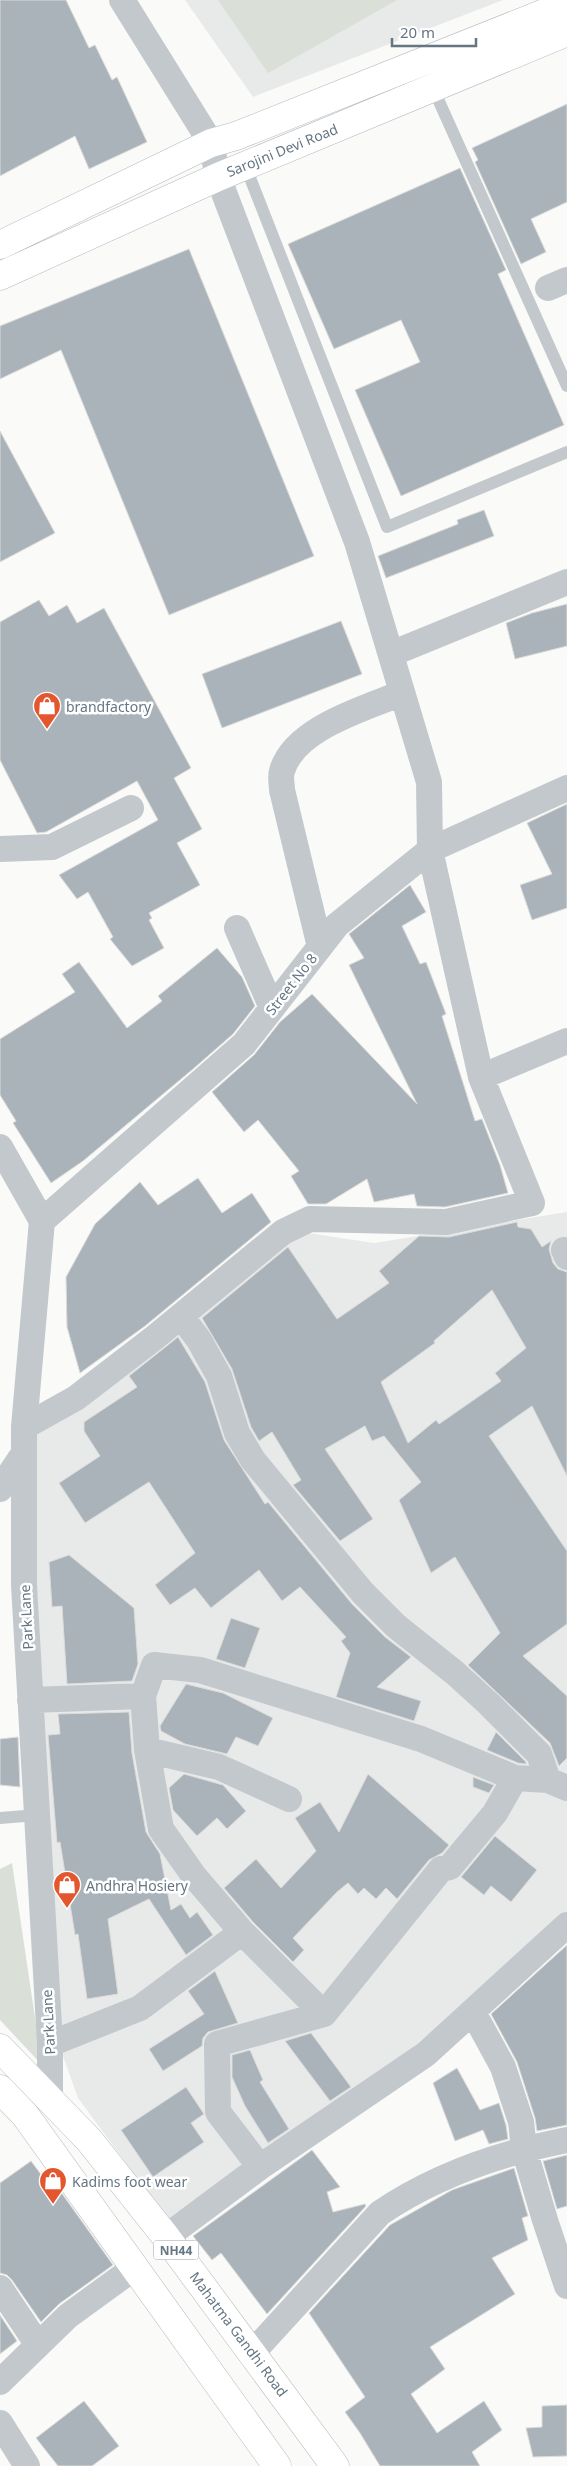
<svg xmlns="http://www.w3.org/2000/svg" width="567" height="2466" viewBox="0 0 567 2466" font-family="'Noto Sans',sans-serif">
  <rect width="100%" height="100%" fill="#fafaf8"/>
  <!-- built -->
  <path fill="#e8e9e9" d="M185 0H503L253 97Z
    M567 1212V1916L466 2010 173 2227 78 2098 59 2045 29 1425 295 1231 374 1243Z"/>
  <!-- green -->
  <path fill="#dadfd7" d="M218 0H397L268 73Z
    M12 1863 42 2065 0 2020V1869Z"/>
  <!-- building -->
  <path fill="#aab3b9" stroke="#dcdcda" fill-rule="evenodd" d="M0 0H66L89 48 95 45 112 80 117 77 147 142 89 169 75 136 0 176Z
    M567 104V202L531 219 546 252 521 264 475 162 478 160 472 148Z
    M460 168 506 270 498 274 564 425 401 496 355 390 420 362 401 320 334 349 288 244Z
    M189 249 314 556 169 615 61 350 0 379V326Z
    M0 431 55 533 0 562Z
    M484 510 494 536 386 578 378 556 458 524 457 520Z
    M39 600 49 616 67 605 77 623 104 608 191 768 174 778 202 829 177 843 200 885 149 913 152 918 149 920 164 948 132 966 110 939 113 937 88 892 77 899 59 875 158 820 137 781 46 832 37 833 0 760V622Z
    M567 604V646L515 659 506 623 532 613Z
    M341 621 362 674 222 728 202 674Z
    M567 804V908L532 920 520 885 552 874 527 823Z
    M410 885 426 912 402 926 420 964 426 962 446 1014 442 1016 475 1121 482 1119 500 1165 508 1193 445 1207 417 1206 414 1194 374 1202 367 1179 326 1204H308L291 1176 299 1171 258 1120 244 1132 212 1092 254 1055 280 1022 312 994 417 1104 349 965 364 958 349 934Z
    M217 948 242 977 255 1006 233 1034 193 1069 83 1161 51 1183 13 1123 16 1121 0 1095V1039L75 992 62 974 79 962 127 1028 162 1001 158 996Z
    M198 1178 222 1213 252 1193 271 1222 145 1326 80 1373 67 1327 66 1277 95 1224 140 1182 158 1205Z
    M517 1222 518 1227 531 1229 542 1247 551 1241 549 1249 553 1263 558 1269 567 1272V1476L532 1406 489 1436 567 1551V1624L523 1656 567 1696V1758L559 1766 550 1743 468 1665 500 1633 455 1557 431 1573 399 1500 421 1482 384 1436 372 1441 365 1426 325 1449 373 1519 340 1541 293 1485 301 1480 272 1432 259 1441 251 1427 232 1369 202 1318 288 1247 337 1319 389 1283 379 1271 419 1236 449 1237ZM492 1290 526 1348 495 1373 501 1381 439 1424 436 1420 408 1443 381 1382 435 1343 434 1341Z
    M178 1337 205 1382 224 1440 265 1504 268 1502 352 1604 385 1637 411 1657 377 1687 421 1701 414 1721 336 1697 350 1653 341 1641 346 1637 300 1587 282 1601 259 1570 211 1608 195 1588 170 1605 155 1585 195 1553 149 1482 85 1523 59 1483 100 1456 84 1431V1422L137 1387 129 1376Z
    M69 1555 134 1608 138 1664 132 1681 67 1684 62 1606 52 1607 49 1562Z
    M231 1618 260 1628 245 1668 216 1659Z
    M186 1684 223 1693 273 1718 258 1746 236 1737 227 1754 185 1744 161 1731 160 1726Z
    M129 1712 132 1753 146 1832 160 1854 171 1910 181 1904 190 1918 197 1912 213 1935 186 1955 149 1899 108 1919 118 1994 87 1999 78 1934 75 1935 60 1842 57 1843 48 1735 60 1734 58 1714Z
    M496 1732 526 1762V1764L518 1763 487 1750Z
    M18 1737 20 1787 0 1785V1739Z
    M184 1774 223 1785 246 1811 227 1829 217 1818 197 1836 173 1810 169 1788Z
    M368 1774 449 1845 442 1853 429 1860 397 1899 386 1888 376 1899 364 1888 358 1894 348 1883 337 1892 293 1938 304 1950 293 1962 253 1922 224 1888 256 1859 281 1888 316 1851 295 1818 320 1802 339 1832Z
    M473 1777 494 1785 489 1793 473 1787Z
    M495 1836 537 1870 511 1902 491 1886 484 1895 461 1877Z
    M567 1945V2125L537 2131 535 2118 517 2062 491 2014Z
    M215 1971 238 2023 208 2032 203 2038 202 2046 163 2071 149 2049 204 2014 188 1991Z
    M311 2033 351 2087 330 2101 285 2041Z
    M250 2050 263 2080 260 2082 289 2129 268 2143 245 2106 232 2077V2055Z
    M457 2068 480 2110 499 2103 506 2125 508 2139 489 2144 483 2130 455 2141 433 2083Z
    M186 2087 204 2114 191 2123 204 2142 153 2177 121 2130Z
    M312 2150 340 2187 327 2192 333 2212 365 2204 366 2206 267 2314 221 2253 212 2260 193 2236Z
    M567 2155V2206L557 2209 543 2161Z
    M31 2161 54 2192 58 2188 113 2265 59 2304 41 2322 12 2280 7 2275 0 2273V2183Z
    M514 2168 528 2216 522 2218 528 2240 492 2258 515 2294 430 2347 445 2369 411 2394 437 2433 484 2401 502 2430 472 2452 480 2466H380L360 2433 345 2412 365 2397 309 2313 390 2225 452 2190Z
    M0 2315 17 2341 0 2354Z
    M84 2401 119 2446 92 2466H58L36 2438Z
    M567 2405V2456L533 2457 526 2428 542 2427V2406Z"/>
  <g fill="none" stroke-linecap="round" stroke-linejoin="round">
    <defs>
      <path id="secondary" d="M0 245 211 143 236 136 567 4
        M0 276 218 177 567 32"/>
      <path id="highway" d="M0 2048 89 2140 166 2237 335 2466
        M0 2089 25 2115 277 2466"/>
    </defs>
    <!-- secondary casing -->
    <use href="#secondary" stroke="#b3babf" stroke-width="29"/>
    <!-- highway casing -->
    <use href="#highway" stroke="#b4b9bd" stroke-width="29"/>
    <!-- lane -->
    <path stroke="#c3c8cc" stroke-width="12" d="M433 88 567 386
      M245 165 387 527 567 452
      M0 1818 37 1815"/>
    <!-- street -->
    <path stroke="#c3c8cc" stroke-width="26" d="M548 288 567 280
      M391 654 567 582
      M0 849 52 847 131 808
      M237 928 272 1008
      M320 947 282 790C282 785 280 777 282 771 294 728 366 708 402 693
      M481 1077 567 1041
      M0 1147 42 1221 24 1427V1585L50 2044V2099
      M42 1221 244 1044 337 925 430 850 567 788
      M564 1250 567 1257
      M181 1316 199 1340 219 1376 237 1433 253 1460 363 1593 396 1626 455 1673 489 1704 539 1754 548 1780 567 1788
      M24 1427 76 1398 154 1338 283 1232 310 1219 446 1222 532 1203 481 1077 430 850 429 782 357 542 218 177 211 143 122 0
      M0 1489 24 1453
      M30 1700 143 1696
      M147 1750 219 1767 289 1799
      M473 2012 503 2067 521 2122 524 2149 545 2220 567 2286
      M324 2014 242 1932 194 1876 161 1829 147 1750 143 1696 154 1665 200 1670 421 1739 515 1778 548 1780
      M50 2044 140 2008 242 1932
      M260 2167 218 2112 217 2044 324 2014 441 1869 450 1867 495 1813 515 1778
      M166 2237 260 2167 426 2054 567 1925
      M0 2288 38 2345
      M253 2352 380 2213C436 2175 500 2153 567 2140
      M0 2382 68 2316 134 2268
      M0 2423 27 2466"/>
    <!-- secondary -->
    <use href="#secondary" stroke="#fff" stroke-width="28"/>
    <!-- highway -->
    <use href="#highway" stroke="#fff" stroke-width="28"/>
  </g>
  <!-- icons -->
  <defs>
    <symbol id="shop-pin" viewBox="-11 -11 22 30"><path d="M0 17L-7.5 6A9.5 9.5 0 1 1 7.5 6Z" fill="#e4572e" stroke="#fff"/><path d="M-5-2.5h2.3a2.7 3.5 0 0 1 5.4 0H5L5.5 6h-11ZM-1.5-2.5h3a1.5 2.3 0 0 0-3 0Z" fill="#fff"/></symbol>
  </defs>
  <g fill-rule="evenodd">
    <use href="#shop-pin" x="31" y="690" width="32" height="43"/>
    <use href="#shop-pin" x="51" y="1869" width="32" height="43"/>
    <use href="#shop-pin" x="37" y="2165" width="32" height="43"/>
  </g>
  <g text-anchor="middle" dominant-baseline="central" stroke-width="5" stroke-linejoin="round" paint-order="stroke">
    <!-- shield labels -->
    <rect fill="#fff" stroke="#939fa8" stroke-width="1" x="153.5" y="2240.5" width="45" height="19" rx="4"/>
    <g font-size="12" font-weight="bold" fill="#657683">
      <text x="176" y="2250">NH44</text>
    </g>
    <!-- street labels -->
    <g font-size="14" fill="#657683" stroke="#fff">
      <text transform="translate(282 150) rotate(-22)">Sarojini Devi Road</text>
      <text transform="translate(291 984) rotate(-52)">Street No 8</text>
      <text transform="translate(26 1617) rotate(-93)">Park Lane</text>
      <text transform="translate(48 2022) rotate(-93)">Park Lane</text>
      <text transform="translate(239 2334) rotate(53)">Mahatma Gandhi Road</text>
    </g>
    <!-- poi labels -->
    <g font-size="14" fill="#657683" stroke="#fff" text-anchor="start">
      <text x="66" y="706">brandfactory</text>
      <text x="86" y="1885">Andhra Hosiery</text>
      <text x="72" y="2181">Kadims foot wear</text>
    </g>
  </g>
  <!-- scale -->
  <path d="M392 38v8h84v-8" fill="none" stroke="#657683" stroke-width="2.5"/>
  <text x="400" y="38" font-size="15" fill="#657683" stroke="#ffffff" stroke-width="4" paint-order="stroke">20 m</text>
</svg>
